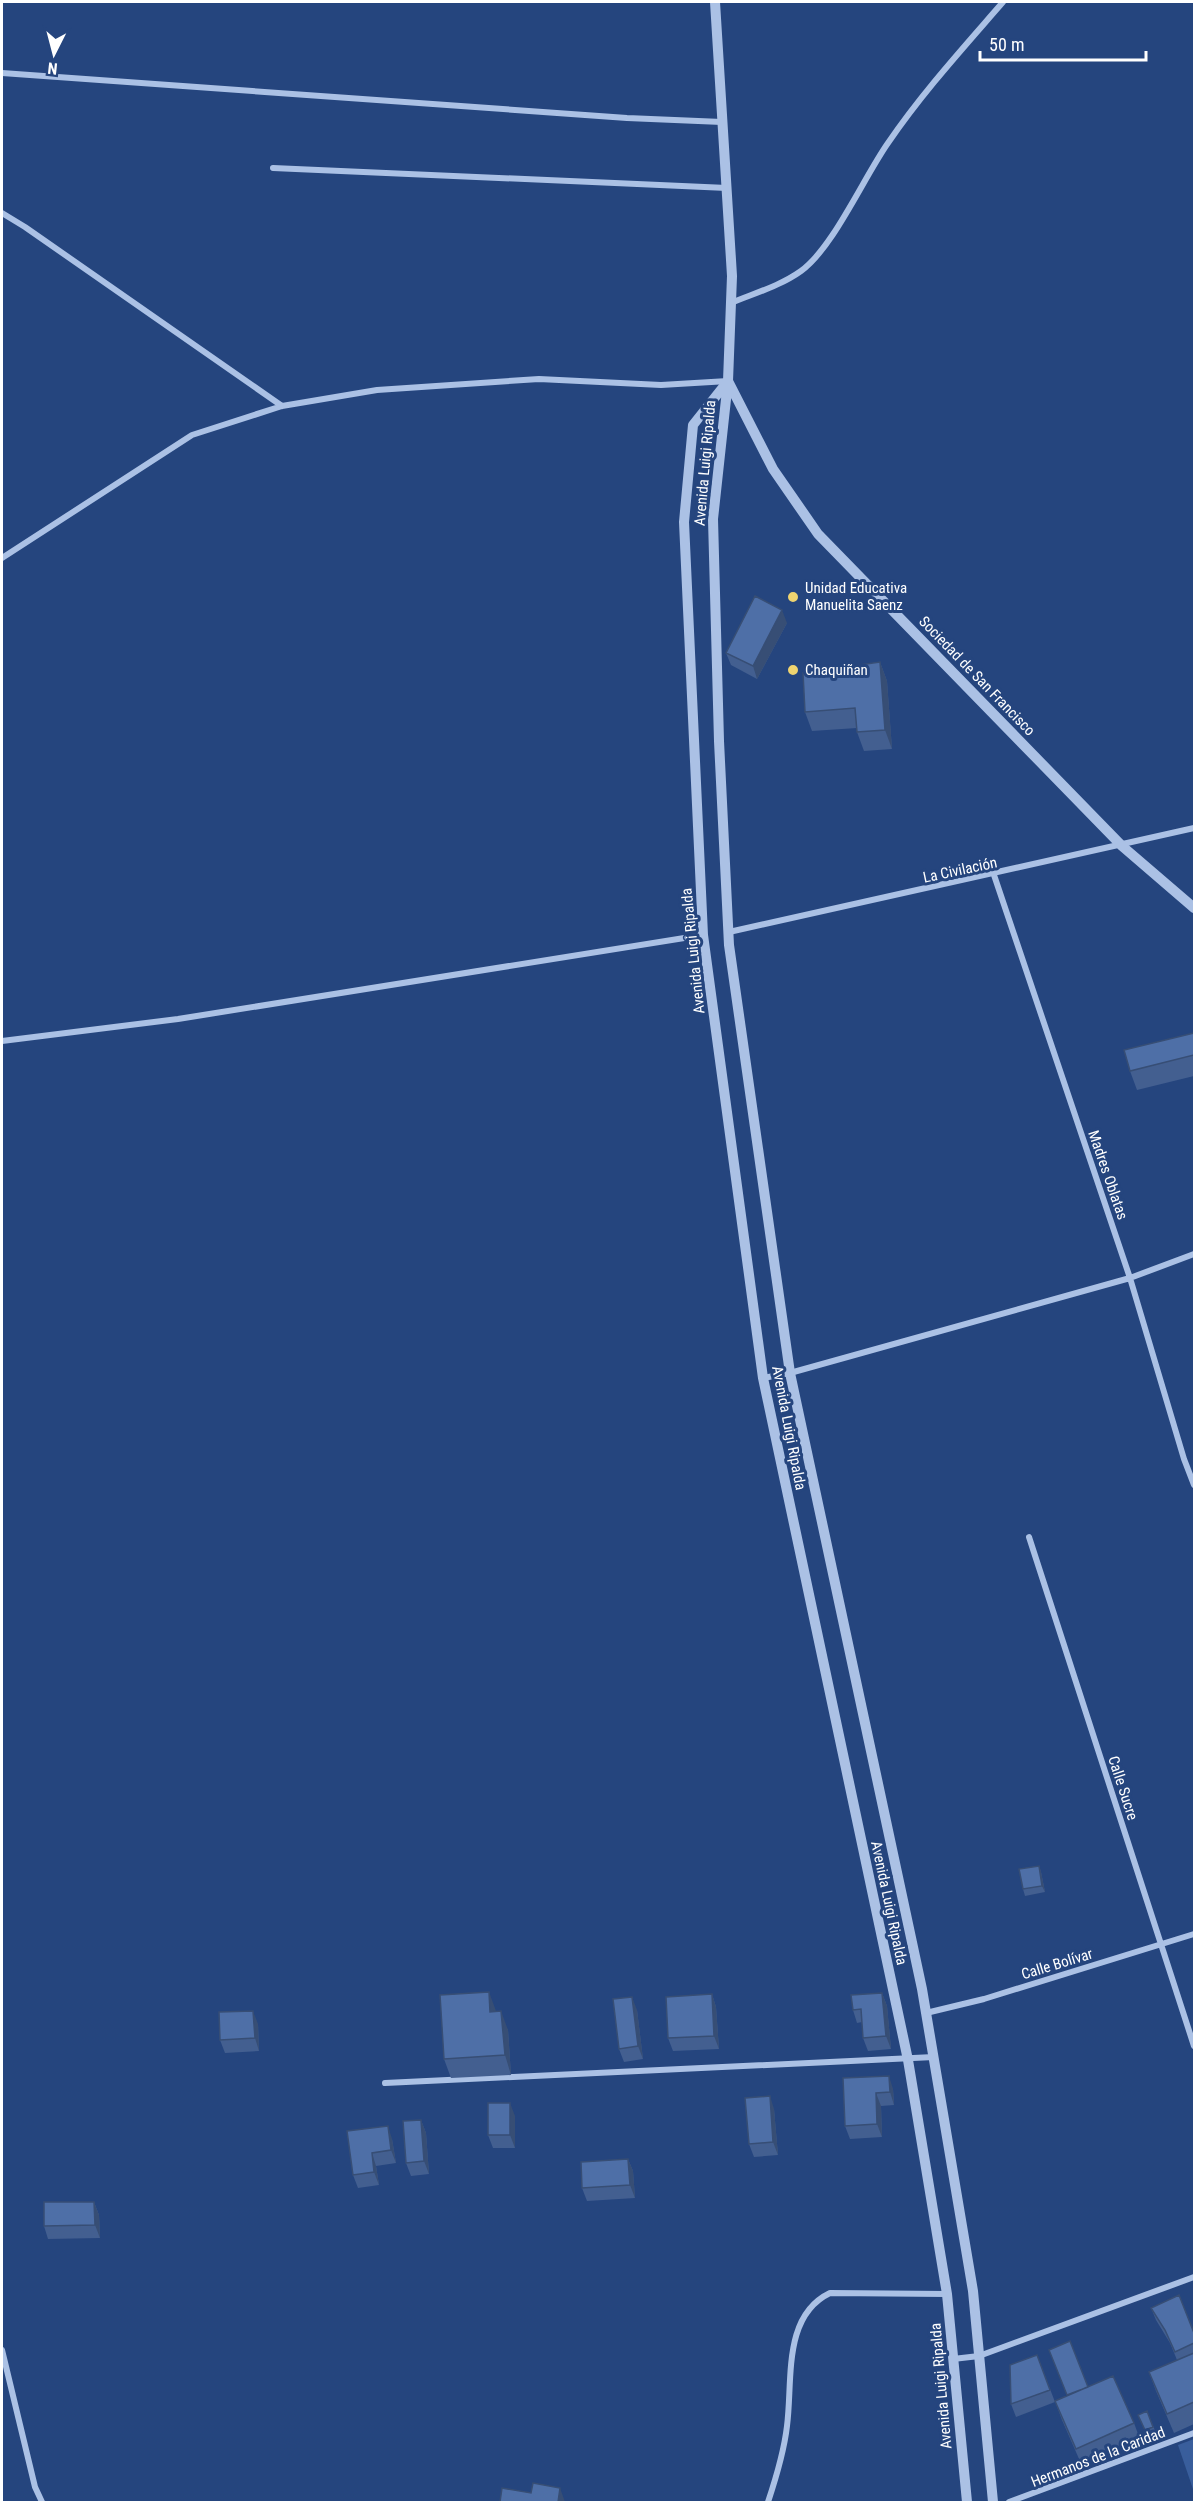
<svg xmlns="http://www.w3.org/2000/svg" width="1196" height="2504" viewBox="0 0 1196 2504" font-family="'Roboto Condensed',sans-serif">
  <rect width="100%" height="100%" fill="#25457e"/>
  <!-- green -->
  <path fill="#395e9c" d="M1194 2439V2492L1178 2445Z"/>
  <g fill="none" stroke-linecap="round" stroke-linejoin="round">
    <!-- minor -->
    <path stroke="#abc1e5" stroke-width="6" d="M2 73 627 118 722 122
      M273 168 727 188
      M2 213 25 227 282 406
      M731 303C755 293 780 286 801 271 833 248 864 177 888 143 922 93 964 47 1003 2
      M2 558 192 435 282 406 377 390 539 379 661 385 728 381
      M994 875 1130 1278 1184 1459 1194 1485
      M729 932 1194 828
      M2 1041 178 1019 703 935
      M763 1378 790 1373 1130 1278 1194 1254
      M1029 1537 1194 2046
      M926 2013 984 1999 1194 1934
      M385 2083 934 2057
      M2 2350 35 2487 42 2502
      M953 2359 979 2356 1194 2277
      M768 2502C776 2478 784 2452 787 2426 793 2381 782 2316 830 2293L947 2294
      M1009 2502 1194 2433"/>
    <!-- tertiary -->
    <path stroke="#abc1e5" stroke-width="10" d="M715 2 732 276 728 381 713 519 719 741 729 945 790 1373 922 1989 973 2291 993 2502
      M728 381 693 425 684 522 703 935 763 1378 908 2060 947 2294 967 2502
      M728 381 773 469 818 534 1122 846 1194 908"/>
  </g>
  <!-- wall -->
  <path fill="#435f90" d="M787 623 757 679 731 665 726 653Z
    M880 662 887 681 892 749 864 751 857 732V728L812 731 805 712Z
    M1194 1033V1076L1137 1090 1130 1071Z
    M1039 1866 1041 1872 1045 1892 1025 1896 1023 1889Z
    M882 1993 887 2006 891 2049 868 2051 863 2038 862 2022 857 2023 853 2010Z
    M712 1994 716 2007 719 2049 673 2051 668 2038Z
    M637 2010 643 2059 624 2062 619 2049Z
    M496 2011 508 2030 511 2075 451 2078 444 2059Z
    M258 2024 259 2051 225 2053 220 2040Z
    M843 2078 893 2089 894 2105 881 2106 882 2137 850 2139 845 2126Z
    M774 2109 778 2155 754 2157 749 2144Z
    M515 2116V2148H493L488 2135Z
    M421 2120 426 2133 429 2174 411 2176 406 2163Z
    M347 2131 392 2139 396 2163 376 2166 379 2185 358 2188 353 2175Z
    M628 2159 633 2171 635 2198 587 2201 582 2188Z
    M94 2202 99 2215 100 2238 48 2239 44 2226Z
    M1151 2308 1194 2333V2424L1174 2433 1156 2391 1149 2372 1177 2360 1170 2343 1156 2320Z
    M1037 2355 1055 2402 1016 2417 1011 2404Z
    M1088 2387 1134 2423 1141 2442 1083 2468 1062 2420 1055 2401Z
    M1147 2411 1156 2433 1147 2436 1138 2415Z"/>
  <!-- shaded-wall -->
  <path fill="#374e75" d="M782 610 787 623 757 679 753 666Z
    M880 662 887 681 892 749 885 730Z
    M1039 1866 1041 1872 1045 1892 1042 1886Z
    M489 1992 496 2011 490 2012Z
    M882 1993 887 2006 891 2049 886 2036Z
    M712 1994 716 2007 719 2049 714 2036Z
    M632 1997 637 2010 643 2059 638 2046Z
    M253 2011 258 2024 259 2051 255 2038Z
    M501 2011 508 2030 511 2075 505 2055Z
    M889 2076 893 2089 894 2105 890 2092Z
    M876 2093 881 2106 882 2137 877 2124Z
    M770 2096 774 2109 778 2155 773 2142Z
    M510 2103 515 2116V2148L510 2135Z
    M421 2120 426 2133 429 2174 424 2161Z
    M388 2126 392 2139 396 2163 391 2150Z
    M372 2153 376 2166 379 2185 374 2172Z
    M628 2159 633 2171 635 2198 630 2185Z
    M94 2202 99 2215 100 2238 95 2225Z
    M560 2488 565 2502H558Z"/>
  <!-- building -->
  <path fill="#4e6fa7" stroke="#374e75" stroke-width="1.5" d="M755 596 782 610 753 666 726 653Z
    M880 662 885 730 857 732 855 708 805 712 803 673Z
    M1194 1033V1055L1130 1071 1124 1050Z
    M1039 1866 1042 1886 1023 1889 1019 1869Z
    M489 1992 490 2012 501 2011 505 2055 444 2059 440 1995Z
    M882 1993 886 2036 863 2038 861 2009 853 2010 851 1995Z
    M712 1994 714 2036 668 2038 666 1997Z
    M632 1997 638 2046 619 2049 613 1999Z
    M253 2011 255 2038 220 2040 219 2012Z
    M889 2076 890 2092 876 2093 877 2124 845 2126 843 2078Z
    M770 2096 773 2142 749 2144 745 2098Z
    M488 2103H510V2135H488Z
    M421 2120 424 2161 406 2163 403 2121Z
    M388 2126 391 2150 372 2153 374 2172 353 2175 347 2131Z
    M628 2159 630 2185 582 2188 581 2162Z
    M44 2202H94L95 2225 44 2226Z
    M1179 2295 1194 2333V2343L1175 2352 1165 2330 1151 2308Z
    M1070 2341 1088 2387 1067 2395 1049 2350Z
    M1194 2353V2402L1167 2414 1149 2372Z
    M1037 2355 1050 2390 1011 2404 1010 2365Z
    M1113 2376 1134 2423 1076 2449 1055 2401Z
    M1147 2411 1153 2427 1145 2430 1138 2415Z
    M533 2483 560 2488 558 2502H500L502 2488 531 2493Z"/>
  <!-- markers -->
  <g fill="#efd470" stroke="#25457e" stroke-width="2">
    <circle cx="793" cy="597" r="6"/>
    <circle cx="793" cy="670" r="6"/>
  </g>
  <g text-anchor="middle" dominant-baseline="central" stroke-width="6" stroke-linejoin="round" paint-order="stroke">
    <!-- street labels -->
    <g font-size="15" fill="#fff" stroke="#25457e">
      <text transform="translate(705 463) rotate(-85)">Avenida Luigi Ripalda</text>
      <text transform="translate(977 676) rotate(46)">Sociedad de San Francisco</text>
      <text transform="translate(960 870) rotate(-12)">La Civilación</text>
      <text transform="translate(693 951) rotate(-96)">Avenida Luigi Ripalda</text>
      <text transform="translate(1108 1175) rotate(71)">Madres Oblatas</text>
      <text transform="translate(789 1428) rotate(79)">Avenida Luigi Ripalda</text>
      <text transform="translate(1123 1788) rotate(72)">Calle Sucre</text>
      <text transform="translate(889 1903) rotate(78)">Avenida Luigi Ripalda</text>
      <text transform="translate(1057 1964) rotate(-17)">Calle Bolívar</text>
      <text transform="translate(941 2386) rotate(-95)">Avenida Luigi Ripalda</text>
      <text transform="translate(1098 2457) rotate(-21)">Hermanos de la Caridad</text>
    </g>
    <!-- poi labels -->
    <g font-size="15" fill="#fff" stroke="#25457e" text-anchor="start">
      <text x="805" y="588">Unidad Educativa<tspan x="805" dy="17">Manuelita Saenz</tspan></text>
      <text x="805" y="670">Chaquiñan</text>
    </g>
  </g>
  <!-- border -->
  <rect width="1196" height="2504" fill="none" stroke="#ffffff" stroke-width="6"/>
  <!-- north arrow -->
  <g transform="translate(54 54) rotate(186)" stroke="#25457e" stroke-width="4.5" paint-order="stroke">
  <path d="M0-4.5L10 22L0 15L-10 22Z" fill="#ffffff"/>
  <text y="-9" font-size="16" font-weight="bold" text-anchor="middle" fill="#ffffff">N</text>
  </g>
  <!-- scale -->
  <path d="M980 51v9h166v-9" fill="none" stroke="#ffffff" stroke-width="3"/>
  <text x="989" y="51" font-size="18" fill="#ffffff" stroke="#25457e" stroke-width="4.5" paint-order="stroke">50 m</text>
</svg>
